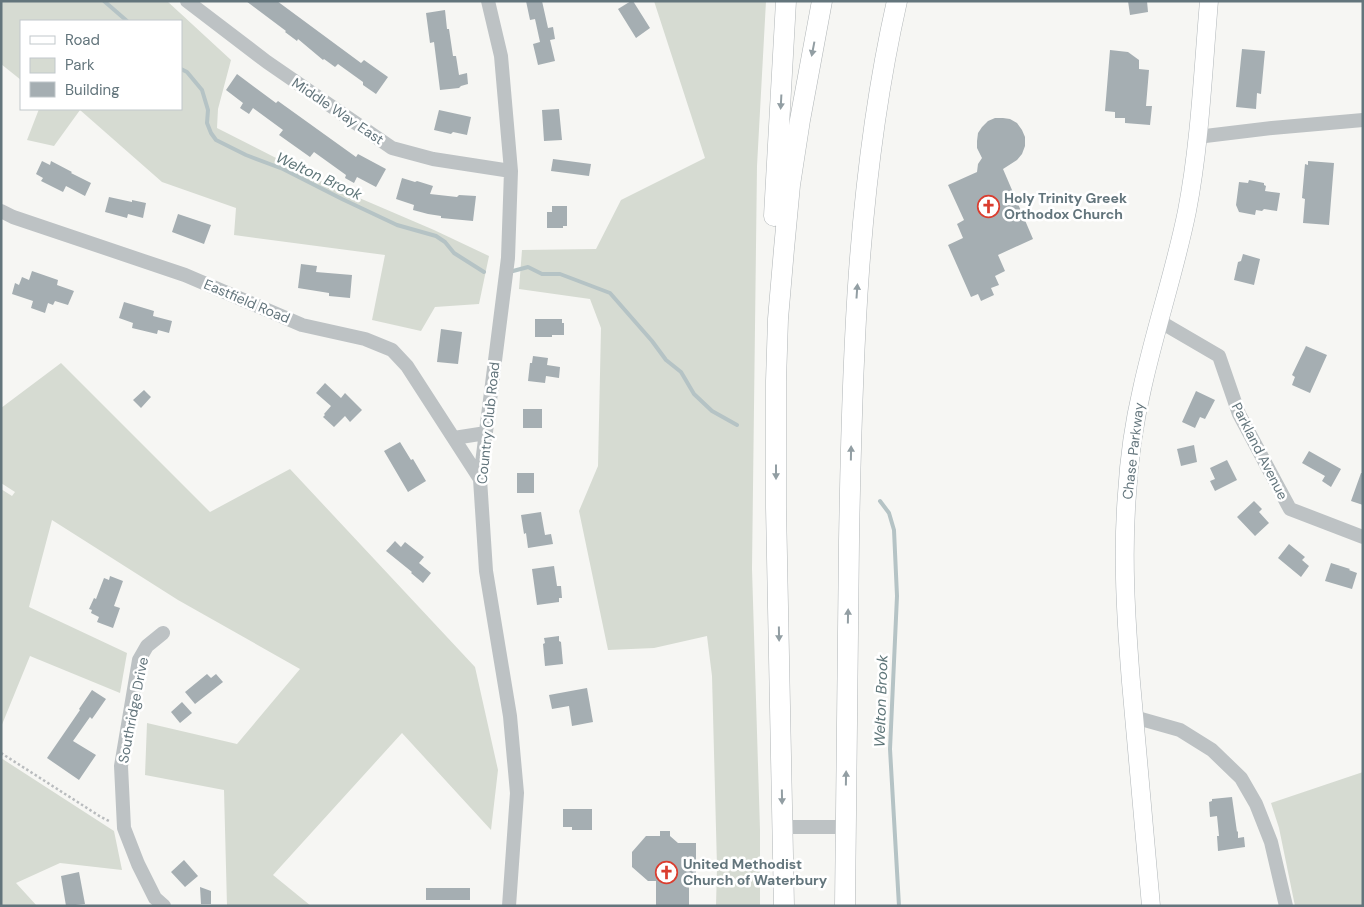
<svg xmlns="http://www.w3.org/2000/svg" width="1364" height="907" viewBox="0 0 1364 907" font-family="'DM Sans',sans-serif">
  <rect width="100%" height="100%" fill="#f6f6f3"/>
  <!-- green -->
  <path fill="#d6dbd2" d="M1 1H167L231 60 218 109 217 128 329 185 434 230 489 256 479 304 435 307 421 331 372 320 385 255 234 235 236 208 162 182 80 110 54 146 27 140 39 109H181V21H21V80L1 64Z
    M654 1H766L757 166 752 569 760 830V906H716L717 867 712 676 707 636 654 648 608 650 579 511 598 466 601 328 590 299 519 289 522 250 596 249 621 200 705 158Z
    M61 363 210 512 290 469 475 667 498 770 491 830 402 733 273 875 311 906H227L224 790 145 775 147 723 237 744 300 669 178 600 52 520 29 607 127 653 120 693 30 656 1 727V489L12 496 15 492 1 483V408Z
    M1 758 114 831 122 870 60 863 16 883 37 906H1Z
    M1363 772V906H1295L1279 828 1271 803Z"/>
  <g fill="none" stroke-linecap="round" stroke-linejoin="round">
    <!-- stream -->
    <path stroke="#b5c3c5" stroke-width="4" d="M104 1 127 21
      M181 69 187 72 202 90 208 110 207 123 211 133 216 140 246 155 283 169 342 199 397 225 436 236 445 242 454 253 484 272
      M513 271 528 267 542 274H560L610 293 652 341 666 360 681 372 694 394 712 411 737 425
      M880 501 889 513 894 530 897 596 890 749 899 906"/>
  </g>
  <!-- building -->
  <path fill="#a5aeb2" d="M246 1H277L361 63 364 60 388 77 376 94 363 85V82L338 64 335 67 324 59 323 60 298 39 297 41 285 32 286 31Z
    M526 1H542L548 28 553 27 555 39 550 40 555 61 538 65 533 44 540 42 535 19 530 20Z
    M631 1H633L650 28 636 38 618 9Z
    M1128 1H1147L1148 12 1130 15Z
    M445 10 447 29H449L453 56H456L459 75 467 73 468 84 461 86 459 88 440 90 434 42 430 43 426 13Z
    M1242 49 1265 51 1261 94 1257 93 1256 109 1236 107Z
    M1110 50 1128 52 1139 60V69L1149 70 1146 106H1152L1150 125 1125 123V118H1115V112L1105 111Z
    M237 74 276 103 278 101 356 157 358 154 386 169 376 187 357 177 354 183 345 178 346 175 314 152 310 157 279 135 283 130 253 108 249 114 240 108 243 103 226 90Z
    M559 109 562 140 544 141 542 110Z
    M439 110 471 117 467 135 453 132 451 134 434 130Z
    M995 118H1003L1010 119 1017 123 1022 130 1025 137V146L1022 154 1017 160 1003 169 1033 239 998 255 1005 271 995 276 999 285 991 288 994 295 981 301 978 294 971 297 948 245 963 238 957 224 964 220 948 185 977 172 978 164 982 158 977 148V141L978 133 982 127 988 121Z
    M553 159 591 164 589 176 551 171Z
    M42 161 50 165 51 161 72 172 71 173 91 183 85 196 66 186 63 192 41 181 43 178 36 174Z
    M1308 161 1334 163 1329 225 1303 223 1305 199 1302 198 1305 164 1308 165Z
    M402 178 415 182 417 181 433 186 430 194 457 197 459 195 476 196 473 221 441 218V216L428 214 413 210 414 205 396 199Z
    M1249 180 1264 183V185L1266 186 1265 191 1280 193 1277 211 1264 209 1262 211 1256 210 1255 215 1239 212 1236 205 1239 182 1248 183Z
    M109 197 132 202V200L146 203 143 218 128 214 127 218 105 212Z
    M552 206H567V226H563V228H547V212H552Z
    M178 214 211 225 204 244 172 232Z
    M1243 254 1260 259 1254 285 1234 280 1238 262 1241 261Z
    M301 264 317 266 316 272 352 275 350 298 329 296V293L298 288Z
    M32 271 58 280 57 285 74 291 68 305 55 301 53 305 48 303 45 313 31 308 33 301 12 294 15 283 19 285 22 277 29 280Z
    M124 302 154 311 153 316 172 321 169 333 158 330 157 334 132 328 133 323 119 318Z
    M535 319H562V323H564V335H552V337H535Z
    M441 329 462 332 458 364 437 362Z
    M1306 346 1327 355 1310 393 1292 385 1295 377 1292 375Z
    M533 356 548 358 547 365 560 367 559 378 546 376 545 383 528 381 530 363H532Z
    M325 383 341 398 345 393 362 410 350 422 345 416 334 427 323 417 325 415 324 414 331 406 316 393Z
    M144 390 151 397 141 408 133 400Z
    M1196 391 1215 400 1205 419 1200 417 1195 428 1182 422Z
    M523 409H542V428H523Z
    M400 442 411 460 413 459 426 481 408 492 384 451Z
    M1194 445 1197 462 1181 466 1177 449Z
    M1309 451 1341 469 1331 487 1322 481 1325 476 1302 463Z
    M1227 460 1237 480 1215 491 1210 481 1215 479 1210 468Z
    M517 473H534V493H517Z
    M1361 473H1363V505L1351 501Z
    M1254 501 1262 509 1259 512 1269 523 1255 536 1237 517Z
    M541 512 545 535 551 534 553 544 528 548 526 533 524 534 521 515Z
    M395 541 401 547 405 542 424 557 419 563 431 573 423 583 411 573 412 572 386 551Z
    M1289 544 1305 557 1302 560 1309 566 1301 577 1278 558Z
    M1331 563 1350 569 1349 570 1357 573 1352 589 1325 581Z
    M554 566 557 586H561L562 598H559V602L537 605 532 569Z
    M110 576 123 581 114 606 120 608 113 628 97 622 99 617 91 613 92 610 89 609 94 598 96 599 104 578 109 580Z
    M559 636V641L561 642 563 664 545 666 543 644 545 643 544 638Z
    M207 674 211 678 216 674 223 682 195 704 185 692Z
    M587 688 593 722 572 726 569 706 552 709 549 695Z
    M92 690 106 699 92 719 90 717 73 741 96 755 79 780 47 758 80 710 79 709Z
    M182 702 192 713 180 723 171 712Z
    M1232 797 1237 832 1238 831V838L1244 837 1245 847 1218 851 1217 836H1219L1217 816 1210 817 1209 802 1212 801V799Z
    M563 809H592V830H572V827H563Z
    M660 831H670V836L678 843H696V876H689V906H656V881H648L632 867V852L646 836H660Z
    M184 860 198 876 185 887 171 872Z
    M79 872 85 904 66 906 61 876Z
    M200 887 211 891V904H201Z
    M426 888H470V900H426Z"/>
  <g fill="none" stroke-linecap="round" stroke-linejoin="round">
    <defs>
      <path id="major" d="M1151 906C1144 831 1137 756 1131 682 1126 619 1122 556 1127 494 1129 459 1134 423 1142 389 1155 329 1175 271 1187 211 1200 144 1203 70 1209 1"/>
      <path id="highway" d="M774 216 786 1
        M784 906 776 507V381L778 319 784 249 790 185 800 120 822 1
        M845 906C846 784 848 662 849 541 852 360 857 178 897 1"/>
    </defs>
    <!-- major casing -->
    <use href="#major" stroke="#b0b6b9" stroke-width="19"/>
    <!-- highway casing -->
    <use href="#highway" stroke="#b0b5b7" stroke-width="21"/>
    <!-- path -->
    <path stroke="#b9bcbe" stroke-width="2.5" stroke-dasharray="2.5 2.5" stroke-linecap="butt" d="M1 753 101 817 111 822"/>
    <!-- minor -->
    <path stroke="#bdc2c4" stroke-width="14" d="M187 1 267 62 392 148 433 159 511 171
      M488 1 501 56 511 171 508 258 480 479 486 571 510 716 517 793 509 906
      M1197 137 1272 128 1363 120
      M1 211 13 217 185 275 302 325 365 339 392 350 407 366 480 479
      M1159 321 1219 356 1239 414 1290 509 1363 537
      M454 438 486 433
      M163 633 147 646 139 660 121 766 124 828 138 864 155 898 164 906
      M1134 717 1180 730 1212 750 1241 778 1256 804 1271 842 1286 906
      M783 827H846"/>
    <!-- major -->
    <use href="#major" stroke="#fff" stroke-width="18"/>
    <!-- highway -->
    <use href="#highway" stroke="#fff" stroke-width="20"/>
  </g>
  <!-- one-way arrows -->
  <defs><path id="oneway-solid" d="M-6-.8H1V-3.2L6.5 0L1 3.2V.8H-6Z" transform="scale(1.25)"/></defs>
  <g fill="#929ea3">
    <use href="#oneway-solid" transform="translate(813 49) rotate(101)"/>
    <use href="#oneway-solid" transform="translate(781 102) rotate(93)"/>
    <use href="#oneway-solid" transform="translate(857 291) rotate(-86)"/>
    <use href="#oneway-solid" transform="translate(851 453) rotate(-89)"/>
    <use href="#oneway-solid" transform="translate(776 472) rotate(90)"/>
    <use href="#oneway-solid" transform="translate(848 616) rotate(-89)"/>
    <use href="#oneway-solid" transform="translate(779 634) rotate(89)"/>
    <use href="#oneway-solid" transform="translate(846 778) rotate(-89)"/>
    <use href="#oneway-solid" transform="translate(782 797) rotate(89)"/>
  </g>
  <!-- icons -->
  <defs>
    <symbol id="church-ring" viewBox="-11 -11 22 22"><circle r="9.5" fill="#fff" stroke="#da3d2f" stroke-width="1.5"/><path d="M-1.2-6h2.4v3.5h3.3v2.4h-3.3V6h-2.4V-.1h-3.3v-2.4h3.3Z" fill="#da3d2f"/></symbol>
  </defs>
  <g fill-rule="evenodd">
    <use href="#church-ring" x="976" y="194" width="25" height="25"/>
    <use href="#church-ring" x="654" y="860" width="25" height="25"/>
  </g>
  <g text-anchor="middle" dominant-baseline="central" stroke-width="5" stroke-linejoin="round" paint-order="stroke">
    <!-- street labels -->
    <g font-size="14" fill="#63757c" stroke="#fff">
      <text transform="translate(338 111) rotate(34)">Middle Way East</text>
      <text transform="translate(247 301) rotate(23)">Eastfield Road</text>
      <text transform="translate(488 423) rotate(-84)">Country Club Road</text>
      <text transform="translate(1133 451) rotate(-83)">Chase Parkway</text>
      <text transform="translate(1260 451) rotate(63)">Parkland Avenue</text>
      <text transform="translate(133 710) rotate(-79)">Southridge Drive</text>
    </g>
    <!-- poi labels -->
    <g font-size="14" font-weight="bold" fill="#63757c" stroke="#fff" text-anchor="start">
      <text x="1004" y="198">Holy Trinity Greek<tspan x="1004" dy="16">Orthodox Church</tspan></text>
      <text x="683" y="864">United Methodist<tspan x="683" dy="16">Church of Waterbury</tspan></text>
    </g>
    <!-- water labels -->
    <g font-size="15" font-style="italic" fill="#5e7578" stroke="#fff">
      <text transform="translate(319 176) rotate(25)">Welton Brook</text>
      <text transform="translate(881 701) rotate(-88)">Welton Brook</text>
    </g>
  </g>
  <!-- border -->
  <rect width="1364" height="907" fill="none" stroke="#63757c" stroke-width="5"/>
  <!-- legend -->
  <rect x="20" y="20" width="162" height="90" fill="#ffffff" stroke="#c1c8cb"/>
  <rect x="30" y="36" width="25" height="8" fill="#ffffff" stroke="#c1c8cb"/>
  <text x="65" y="45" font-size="15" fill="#63757c">Road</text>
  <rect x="30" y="58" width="25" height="15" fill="#d6dbd2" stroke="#c1c8cb"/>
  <text x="65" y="70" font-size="15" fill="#63757c">Park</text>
  <rect x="30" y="82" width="25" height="15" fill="#a5aeb2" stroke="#c1c8cb"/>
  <text x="65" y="95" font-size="15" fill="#63757c">Building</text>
</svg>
